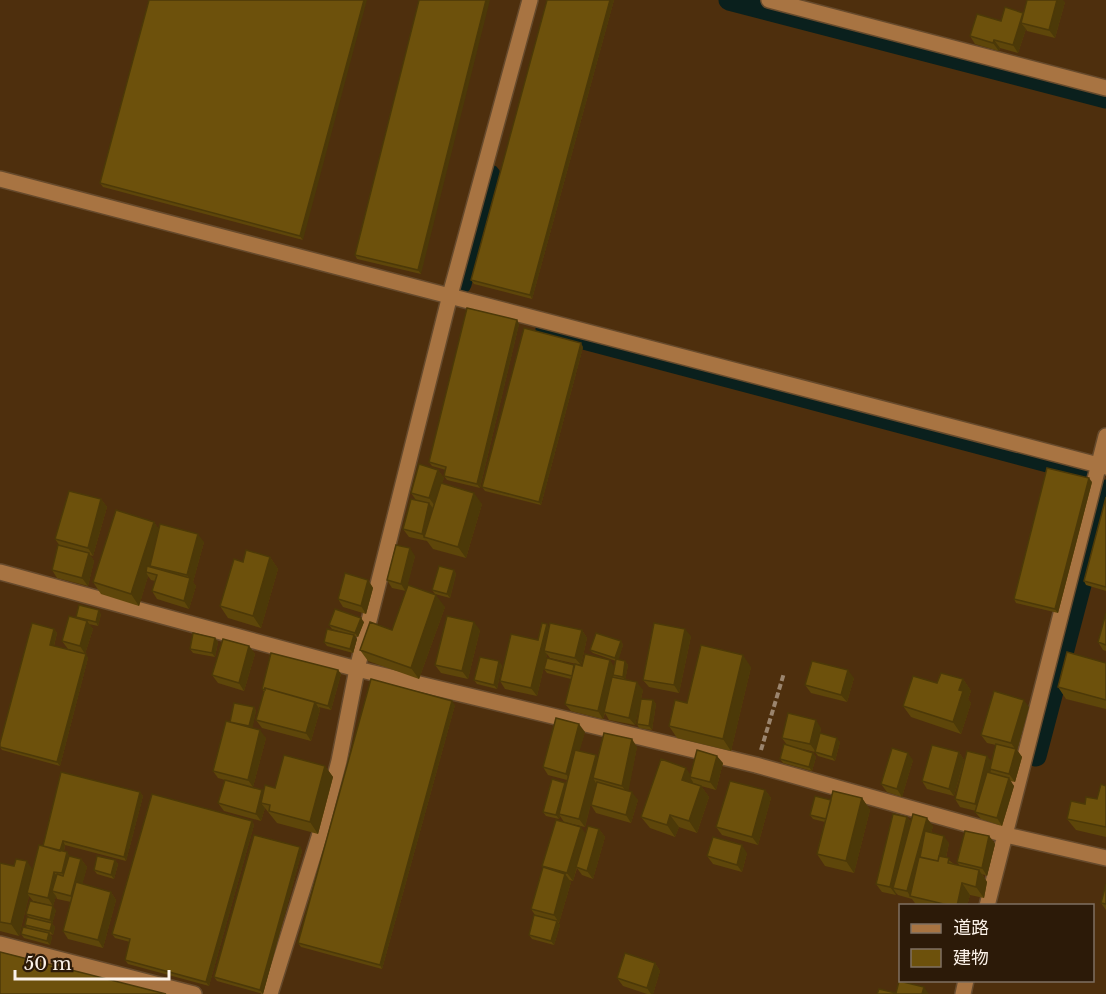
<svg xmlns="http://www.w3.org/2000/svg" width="1106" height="994" viewBox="0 0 1106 994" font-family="'Libre Baskerville','Noto Sans JP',serif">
  <rect width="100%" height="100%" fill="#4e2f0d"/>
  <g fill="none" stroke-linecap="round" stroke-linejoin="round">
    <!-- canal -->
    <path stroke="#0a201d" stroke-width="21" d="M729 0 1106 98
      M461 284 490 175
      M546 329 1082 471
      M1036 756 1106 490"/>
    <defs>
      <path id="minor" d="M769 0 1106 88
        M0 179 1106 467
        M0 572 357 669 756 765 1006 835 1106 858
        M987 906 1106 436
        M0 944 194 994
        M270 994 319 837 339 761 357 669 450 295 530 0
        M963 994 966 980"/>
    </defs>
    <!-- minor casing -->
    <use href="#minor" stroke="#664a2c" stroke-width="18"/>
    <!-- path -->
    <path stroke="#9b856e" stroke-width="4" stroke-dasharray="6 3" stroke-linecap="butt" d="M761 750 784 673"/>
    <!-- minor -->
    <use href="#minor" stroke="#a87442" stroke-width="15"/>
  </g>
  <!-- wall -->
  <path fill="#5e460a" d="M149 0 303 240 103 187 100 183Z
    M419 0 421 274 357 259 355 255Z
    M547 0H614L532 299 474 284 471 280Z
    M1065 2 1055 38 1027 31 1026 29 1018 53 1000 48 999 51 975 44 970 36 1001 21 1023 13 1024 14Z
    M517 320 519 324 480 488 447 480 444 476 446 470 432 466 429 462Z
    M583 347 541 505 485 491 482 487Z
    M438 470 444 478 442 483 482 504 466 558 433 549 427 541 409 537 403 529 416 500 411 493Z
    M1092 482 1058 613 1016 603 1014 599Z
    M1106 497V591L1086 585 1084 581Z
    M101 499 107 507 93 556 90 555 94 561 88 586 57 578 52 570 60 546 55 539Z
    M154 522 159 530 204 542 193 582 196 586 189 609 157 599 152 591 155 581 151 580 148 576 139 606 101 594 93 582Z
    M415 556 407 586 445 607 419 679 368 661 360 650 392 630 406 591 392 588 387 580Z
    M270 557 278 569 261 628 228 618 220 606 243 562Z
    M454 570 456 574 450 598 435 594 432 590Z
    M368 580 373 588 366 614 343 607 338 599Z
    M1106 613V651L1103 650 1098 642Z
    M101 614 98 626 89 624 93 629 85 654 88 658 60 766 2 750 0 747 54 629 57 633 54 646 85 654 68 649 62 641 76 617Z
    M364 622 358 637 354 636 357 639 353 653 327 646 324 642 348 634 332 629 329 625Z
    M547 624 549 628 582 630 587 638 581 665 550 658 547 654 537 696 505 689 500 681 538 640Z
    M480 630 468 679 441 673 435 665Z
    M691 636 679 693 649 687 643 680Z
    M215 638 218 642 215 657 193 653 190 649Z
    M621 641 623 645 618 660 625 661 628 665 625 680 643 690 641 699 653 700 656 704 652 730 639 728 637 724 640 703 635 725 609 720 605 713 603 719 571 711 565 704 571 679 547 673 544 669 574 665 615 667 616 661 593 653 590 650Z
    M249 646 255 654 244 691 218 683 212 675Z
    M1106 663V709L1066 699 1058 687Z
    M502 665 497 689 477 684 474 680Z
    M751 667 731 751 677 738 669 726 687 703Z
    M338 670 341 674 331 710 319 707 320 710 311 741 262 728 256 720 264 692 262 689Z
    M854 678 847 702 811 693 805 685Z
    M963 679 971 691 968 699 971 703 961 734 911 717 903 706 937 683Z
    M455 705 382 969 301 947 298 943Z
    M254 707 256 711 252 728 266 738 253 787 262 790 264 792 325 766 333 777 318 834 277 823 265 808 261 821 224 811 218 803 225 780 218 778 213 771 231 723Z
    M1029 707 1017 750 1022 757 1015 782 1010 781 1014 786 1002 826 981 819 975 812 976 811 960 807 955 799 964 762 954 796 927 789 922 781 959 752 964 760 987 756 991 762 996 745 987 743 981 735Z
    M821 728 820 733 840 742 835 761 818 756 815 752 794 747 813 753 816 757 812 771 783 763 780 759 787 745 782 738Z
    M585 732 579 751 596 755 598 758 637 747 628 791 638 800 631 823 596 813 591 805 597 784 596 783 585 827 564 822 560 816 559 819 546 816 543 812 565 783 566 785 567 780 548 775 543 767Z
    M913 760 902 797 887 792 881 784Z
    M723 763 716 790 701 786 709 797 697 833 679 827 675 837 650 828 641 817 690 774Z
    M1106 786V837L1076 830 1067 819 1085 804 1097 799Z
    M765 790 771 798 758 845 722 835 716 827Z
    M140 792 143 796 126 861 65 845 64 851 67 852 69 856 81 859 87 867 82 884 111 892 116 900 103 948 68 939 63 931 71 902 57 899 56 896 53 906 33 901 29 896 19 936 0 931V863L33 870 43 846Z
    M862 798 870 810 854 873 825 866 817 854 825 822 813 819 810 815 831 800Z
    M907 817 911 822 933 826 931 833 949 843 946 858 954 864 960 866 957 862 989 836 995 844 987 876 982 874 987 882 984 898 970 895 967 906H917L912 899 898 895 896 893V895L882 892 876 884Z
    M252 821 254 825 209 986 128 964 125 960 130 942 115 938 112 934Z
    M599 829 605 837 593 879 582 875 577 868 573 881 569 880 571 882 559 923H558L560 925 554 945 532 939 529 935 535 915 531 909 544 868 542 866 586 834Z
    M300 847 302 851 263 994 217 981 214 977Z
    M747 853 742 872 713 864 707 856Z
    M115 860 118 864 114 879 97 874 94 870Z
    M1106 884V910L1101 903Z
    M56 910 52 924 55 927 53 935 50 934 52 937 50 945 24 938 21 934 27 927 25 925 29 917 26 914Z
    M655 963 660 971 653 994H647L623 986 617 978Z"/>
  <!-- shaded-wall -->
  <path fill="#4c3908" d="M364 0H367L303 240 300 236Z
    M486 0H490L421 274 418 270Z
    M610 0H614L532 299 530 295Z
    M1057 0H1063L1065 2 1055 38 1049 30Z
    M1023 13 1029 21 1021 23 1026 29 1018 53 1013 45Z
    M994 40 1000 48 999 51 993 43Z
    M517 320 519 324 480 488 477 484Z
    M581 343 583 347 541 505 539 502Z
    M438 470 444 478 435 506 429 498Z
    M1089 478 1092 482 1058 613 1055 609Z
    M474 493 482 504 466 558 458 547Z
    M101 499 107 507 93 556 88 548Z
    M429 503 435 511 424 537 427 542 422 534Z
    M154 522 162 534 150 566 151 568 146 572 148 576 139 606 131 594Z
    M198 534 204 542 193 582 196 586 189 609 184 601 190 579 187 575Z
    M410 548 415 556 406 592 401 584Z
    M89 553 94 561 88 586 82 578Z
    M270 557 278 569 261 628 253 616Z
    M454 570 456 574 450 598 447 594Z
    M368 580 373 588 366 614 361 606Z
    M436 595 445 607 419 679 411 668Z
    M99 610 101 614 98 626 96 622Z
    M361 618 364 622 358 637 355 633Z
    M87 621 93 629 85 654 80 646Z
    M474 622 480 630 468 679 462 671Z
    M547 624 552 632 544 651 547 654 537 696 531 688Z
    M54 629 57 633 53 649 50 645Z
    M685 629 691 636 679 693 674 685Z
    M582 630 587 638 581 665 575 658Z
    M354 635 357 639 353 653 350 649Z
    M215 638 218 642 215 657 212 653Z
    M621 641 623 645 618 662 615 658Z
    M249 646 255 654 244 691 239 683Z
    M86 654 88 658 60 766 57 762Z
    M743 655 751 667 731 751 723 739Z
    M610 660 615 668 603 719 598 711Z
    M499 661 502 665 497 689 494 685Z
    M625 661 628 665 625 681 623 677Z
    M338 670 341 674 331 710 328 706Z
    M848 670 854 678 847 702 841 695Z
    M963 679 971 691 968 699 971 703 961 734 953 722 959 690Z
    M637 682 643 690 635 725 629 718Z
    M653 700 656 704 652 730 649 726Z
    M1024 700 1029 707 1017 750 1022 757 1015 782 1009 774 1016 750 1011 743Z
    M452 701 455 705 382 969 380 965Z
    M315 702 320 710 311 741 306 733Z
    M254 707 256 711 252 730 249 726Z
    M816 720 821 728 816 752 810 744Z
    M579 724 585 732 571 781 566 774Z
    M260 730 266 738 253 787 248 780Z
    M837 738 840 742 835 761 832 757Z
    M632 739 637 747 628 794 622 786Z
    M959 752 964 760 954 796 949 789Z
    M813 753 816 757 812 771 809 767Z
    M908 753 913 760 902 797 897 789Z
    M596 755 601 763 593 778 596 783 585 827 579 819Z
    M717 756 723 763 716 790 710 782Z
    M987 756 993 763 990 769 991 770 980 812 975 804Z
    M325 766 333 777 318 834 310 822Z
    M686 768 693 778 690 777 693 782 690 791 682 780Z
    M1009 778 1014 786 1002 826 997 818Z
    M565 783 567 787 559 814 560 816 559 819 556 815Z
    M701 786 709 797 697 833 689 821Z
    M262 790 268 798 261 803 265 808 261 821 256 814Z
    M765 790 771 798 758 845 752 837Z
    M140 792 143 796 126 861 124 857Z
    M632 792 638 800 631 823 626 815Z
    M862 798 870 810 854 873 846 861Z
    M670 815 679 827 675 837 667 825Z
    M907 817 913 825 893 888 896 893V895L890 887Z
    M927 818 933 826 923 860 910 896 907 891Z
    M252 821 254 825 209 986 206 982Z
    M581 827 586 834 573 881 567 873Z
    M599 829 605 837 593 879 587 871Z
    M944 836 949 843 943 871 938 863Z
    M989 836 995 844 987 876 982 868Z
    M63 841 65 845 62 857 60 853Z
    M742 845 747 853 742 872 737 865Z
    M300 847 302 851 263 994 260 990Z
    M67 852 72 860 67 881 62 873Z
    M81 859 87 867 77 904 71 896Z
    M115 860 118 864 114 879 111 875Z
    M27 861 35 873 27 893 29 896 19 936 11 924Z
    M979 870 987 882 984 898 976 887Z
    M54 872 60 880 52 891 56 896 53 906 48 898Z
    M565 874 571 882 559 923 554 915Z
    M962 883 970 895 967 906H957Z
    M111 892 116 900 103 948 98 940Z
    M53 906 56 910 52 924 55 927 53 935 50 931 52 924 50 920Z
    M557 921 560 925 554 945 551 941Z
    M49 933 52 937 50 945 47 941Z
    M655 963 660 971 653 994H651L647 988Z
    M924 987 929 994H922Z"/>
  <!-- building -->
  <path fill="#6d510c" stroke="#4c3908" stroke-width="1.5" d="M149 0H364L300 236 100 183Z
    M419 0H486L418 270 355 255Z
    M547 0H610L530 295 471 280Z
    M1027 0H1057L1049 30 1021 23Z
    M1005 7 1023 13 1013 45 994 40 993 43 970 36 977 14 1001 21Z
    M467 308 517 320 477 484 444 476 446 467 429 462Z
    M524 328 581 343 539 502 482 487Z
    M419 464 438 470 429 498 411 493Z
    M1047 468 1089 478 1055 609 1014 599Z
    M441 483 474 493 458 547 424 537Z
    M69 491 101 499 88 548 55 539Z
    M1106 497V587L1084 581Z
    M411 499 429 503 422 534 403 529Z
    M116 510 154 522 131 594 93 582Z
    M160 524 198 534 187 575 150 566Z
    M58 545 89 553 82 578 52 570Z
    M396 545 410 548 401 584 387 580Z
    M246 550 270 557 253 616 220 606 234 559 243 562Z
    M147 566 190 578 184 601 152 591 157 575 146 572Z
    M439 566 454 570 447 594 432 590Z
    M345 573 368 580 361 606 338 599Z
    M408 585 436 595 411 668 360 650 370 622 392 630Z
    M79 605 99 610 96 622 76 617Z
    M335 609 361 618 355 633 329 625Z
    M1106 613V645L1098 642Z
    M69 616 87 621 80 646 62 641Z
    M447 616 474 622 462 671 435 665Z
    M32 623 54 629 50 645 86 654 57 762 0 747V743Z
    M542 623 547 624 531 688 500 681 511 634 538 640Z
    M550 623 582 630 575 658 544 651Z
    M654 623 685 629 674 685 643 680Z
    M327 629 354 635 350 649 324 642Z
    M193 633 215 638 212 653 190 649Z
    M596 633 621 641 615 658 590 650Z
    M223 639 249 646 239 683 212 675Z
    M701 645 743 655 723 739 669 726 675 700 687 703Z
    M1067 652 1106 663V700L1058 687Z
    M271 653 338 670 328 706 265 688V690L262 689Z
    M585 654 610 660 598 711 565 704 575 664 582 666Z
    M480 657 499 661 494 685 474 680Z
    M547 658 574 665 572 676 544 669Z
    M616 659 625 661 623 677 613 675Z
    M812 661 848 670 841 695 805 685Z
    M941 673 963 679 959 690 963 691 953 722 903 706 913 676 937 683Z
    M612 677 637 682 629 718 604 712Z
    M371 679 452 701 380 965 298 943Z
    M265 688 315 702 306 733 256 720Z
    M994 691 1024 700 1011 743 981 735Z
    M641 699 653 700 649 726 637 724Z
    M234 703 254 707 249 726 230 722Z
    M788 713 816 720 810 744 782 738Z
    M556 718 579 724 566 774 543 767Z
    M226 721 260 730 248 780 213 771Z
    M604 733 632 739 622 786 593 778Z
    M820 733 837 738 832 757 815 752Z
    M784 744 813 753 809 767 780 759Z
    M996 744 1016 749 1009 774 990 769Z
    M932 745 959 752 949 789 922 781Z
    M892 748 908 753 897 789 881 784Z
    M575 750 596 755 579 819 559 814Z
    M697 750 717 756 710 782 690 777Z
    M967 751 987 756 975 804 955 799Z
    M284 755 325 766 310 822 269 811 270 805 261 803 265 785 275 788Z
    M661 759 686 768 682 780 701 786 689 821 670 815 667 825 641 817Z
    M61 772 140 792 124 857 63 841 60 851 43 846Z
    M987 772 1009 778 997 818 975 812Z
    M552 779 565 783 556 815 543 812Z
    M225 780 262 790 256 814 218 803Z
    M730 781 765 790 752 837 716 827Z
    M597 782 632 792 626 815 591 805Z
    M1101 784 1106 786V827L1067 819 1071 801 1085 804 1086 797 1097 799Z
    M833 791 862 798 846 861 817 854Z
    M152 794 252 821 206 982 125 960 130 939 112 934Z
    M815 796 831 800 826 819 810 815Z
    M893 814 907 817 890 887 876 884Z
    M913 814 927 818 907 891 893 888Z
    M556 820 581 827 567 873 542 866Z
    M588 826 599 829 587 871 576 867Z
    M925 831 944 836 938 861 920 857Z
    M965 831 989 836 982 868 957 862Z
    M254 835 300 847 260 990 214 977Z
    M713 837 742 845 737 865 707 856Z
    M39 845 67 852 62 873 54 872 48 898 27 893Z
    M69 856 81 859 71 896 52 891 57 874 63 876Z
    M97 856 115 860 111 875 94 870Z
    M939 856 949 858 948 863 979 870 976 887 962 883 957 906H952L910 896 919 857 938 861Z
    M16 859 27 861 11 924 0 922V863L14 866Z
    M543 867 565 874 554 915 531 909Z
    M76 882 111 892 98 940 63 931Z
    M1106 884V904L1101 903Z
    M30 901 53 906 50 920 26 914Z
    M534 915 557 921 551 941 529 935Z
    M27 917 52 923 50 931 25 925Z
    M23 927 49 933 47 941 21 934Z
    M0 952 166 994H0Z
    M625 953 655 963 647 988 617 978Z
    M899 981 924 987 922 994H877L879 989 896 993Z"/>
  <!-- legend -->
  <rect x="899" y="904" width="195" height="78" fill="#2c1a08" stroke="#7f7062" stroke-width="1.5"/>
  <rect x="911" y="924" width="30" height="9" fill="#a87442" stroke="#7f7062" stroke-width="1.5"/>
  <text x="953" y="934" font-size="18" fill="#fcf2e9">道路</text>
  <rect x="911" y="949" width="30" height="18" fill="#6d510c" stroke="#7f7062" stroke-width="1.5"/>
  <text x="953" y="964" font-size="18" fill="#fcf2e9">建物</text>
  <!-- scale -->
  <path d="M15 970v9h154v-9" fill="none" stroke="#fcf2e9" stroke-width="3"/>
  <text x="24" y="970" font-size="18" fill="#fcf2e9" stroke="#2c1a08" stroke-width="4.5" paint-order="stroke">50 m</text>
</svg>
